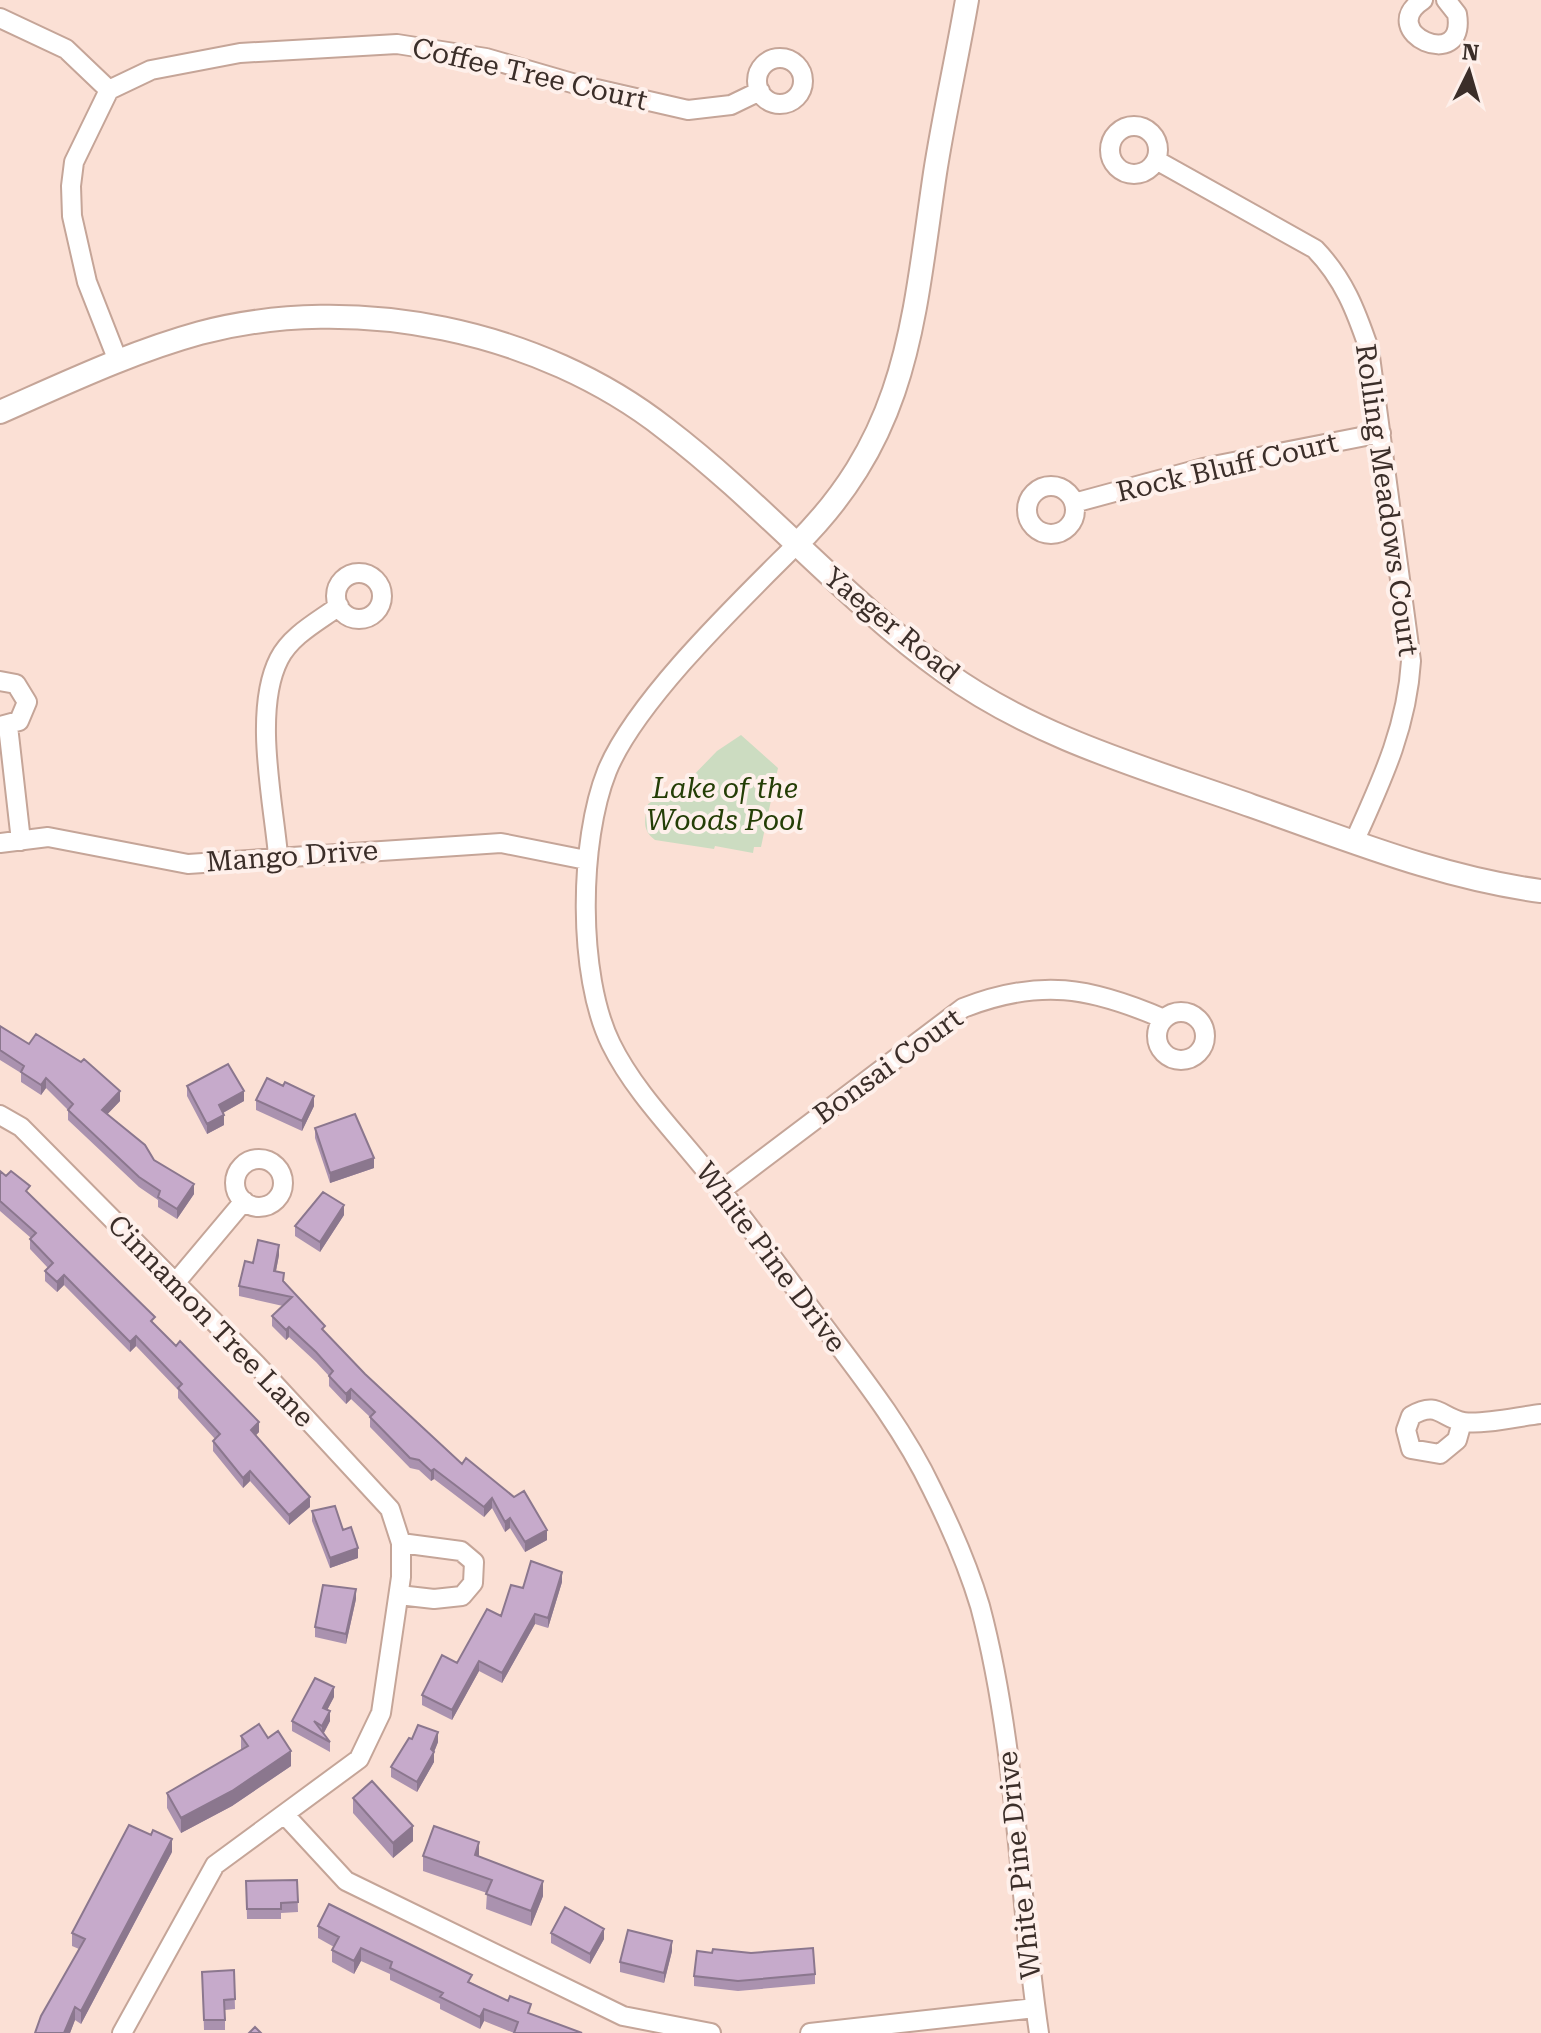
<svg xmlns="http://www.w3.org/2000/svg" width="1541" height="2033" viewBox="0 0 1541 2033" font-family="'Roboto Serif',serif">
  <rect width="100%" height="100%" fill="#fbe0d5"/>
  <!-- green -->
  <path fill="#ccdcc1" d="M741 735 778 768 761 847H754L753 853 715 846 714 849 655 840C641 830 645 818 648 804L679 783 685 784 717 751Z"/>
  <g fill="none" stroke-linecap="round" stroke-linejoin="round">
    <defs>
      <path id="minor" d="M1423 0C1374 32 1467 74 1457 14L1446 0
        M0 18 66 49 109 90
        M757 81a23 23 0 1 1 46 0a23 23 0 1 1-46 0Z
        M1110 150a24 24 0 1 1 48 0a24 24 0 1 1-48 0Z
        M1156 160 1315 249C1344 279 1356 311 1369 349L1411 661C1407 728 1381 782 1354 842
        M118 361 87 282 72 216 71 186 74 162 109 90 151 70 240 53 397 44 486 58 579 85 688 110 731 105 760 91
        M1027 510a24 24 0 1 1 48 0a24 24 0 1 1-48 0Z
        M1074 503 1203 468 1381 433
        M796 545C741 600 636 700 607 771 579 841 577 975 611 1044 634 1091 675 1132 707 1172 746 1221 782 1271 820 1321 860 1374 903 1428 932 1489 951 1527 968 1566 980 1606 1017 1745 1018 1891 1039 2033
        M336 596a23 23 0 1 1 46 0a23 23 0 1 1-46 0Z
        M0 681 16 684 27 702 19 721 0 726
        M8 726 21 841
        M0 843 48 837 188 864 501 843 586 860
        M278 855C273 800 253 710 279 659 291 635 319 621 339 606
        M1157 1036a24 24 0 1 1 48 0a24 24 0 1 1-48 0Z
        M0 1115 21 1127 256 1364 390 1509 401 1543V1577L381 1713 359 1759 215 1865 122 2033
        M235 1183a24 24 0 1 1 48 0a24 24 0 1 1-48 0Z
        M722 1190 963 1008C1040 978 1090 987 1164 1019
        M176 1282 244 1201
        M1462 1422 1457 1440 1440 1454 1411 1449 1406 1430 1411 1416C1438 1400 1441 1418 1464 1422 1483 1425 1521 1416 1541 1414
        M399 1595 434 1599 462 1596 473 1583 474 1562 461 1551 401 1543
        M285 1815 346 1881 623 2016 711 2033
        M810 2033 1035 2008"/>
      <path id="tertiary" d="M0 412C66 383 131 352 200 333 355 292 540 330 666 429 764 504 845 600 945 672 1036 738 1148 769 1252 806 1347 839 1441 878 1541 891
        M796 545C909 433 913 322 935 173 944 115 957 58 967 0"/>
    </defs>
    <!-- minor casing -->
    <use href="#minor" stroke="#c5a598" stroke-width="22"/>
    <!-- tertiary casing -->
    <use href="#tertiary" stroke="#c5a598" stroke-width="26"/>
    <!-- minor -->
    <use href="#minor" stroke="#fff" stroke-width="18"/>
    <!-- tertiary -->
    <use href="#tertiary" stroke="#fff" stroke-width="22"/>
  </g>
  <!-- wall -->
  <path fill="#aa92af" d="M0 1026 120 1101 107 1114 154 1160 194 1194 177 1219 158 1207V1200L139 1187 68 1120V1110L46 1088 41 1095 21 1082V1073L0 1060Z
    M187 1086 244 1101 223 1113 224 1125 207 1134 187 1096Z
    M256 1100 314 1106 302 1131 256 1110Z
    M315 1128 374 1168 330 1183 315 1138Z
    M0 1171 30 1195 259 1432 255 1436 310 1507 289 1525 250 1481 243 1488 213 1451V1441L215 1439 178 1398V1390L136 1346 130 1352 64 1285 57 1292 45 1281V1271L48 1268 30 1249V1239L31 1238 0 1211Z
    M344 1215 320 1252 295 1236V1226Z
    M279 1255 276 1271 325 1333 365 1374 462 1464 547 1540 525 1552 510 1528 505 1532 492 1508 484 1517 434 1479 431 1481 419 1470 410 1468 370 1427V1417L351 1399 346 1404 329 1386V1376L316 1362 289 1337 286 1340 272 1326V1316L283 1306 239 1296V1286L253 1263Z
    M312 1511 343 1530 358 1558 330 1568 312 1521Z
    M562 1582 548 1628 535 1624 502 1683 479 1671 452 1720 422 1705V1695L457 1663 501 1616 523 1588Z
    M356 1599 346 1644 315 1637V1627Z
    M334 1697 327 1710 330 1721 324 1733 330 1742V1752L292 1731V1721Z
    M241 1736 268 1738 291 1766 232 1806 181 1833 167 1808V1793L241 1750Z
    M412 1739 438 1742 434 1752V1762L417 1792 391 1777V1767Z
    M353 1798 413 1841 393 1858 353 1813Z
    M172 1852 81 2024 75 2020 70 2033H35L79 1949 72 1946V1933Z
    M423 1856 479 1857 543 1896 531 1926 486 1909 487 1893 423 1871Z
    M297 1880 298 1912 281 1913V1919H247L246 1881Z
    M318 1926 472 1983 508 2001 531 2004 514 2033 484 2021 480 2029 440 2009V2004L390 1980V1974L361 1961 354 1974 332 1962V1950L334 1947 318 1938Z
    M551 1933 604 1939 590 1964 551 1943Z
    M672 1951 664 1983 620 1972V1962Z
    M234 1970 235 2009 225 2010V2030H204L202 1972Z
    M815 1974V1984L738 1991 694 1986V1976Z"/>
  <!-- shaded-wall -->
  <path fill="#8b778e" d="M46 1078V1088L41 1095V1085Z
    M120 1091V1101L102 1120V1110Z
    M244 1091V1101L219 1115V1105Z
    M314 1096V1106L302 1131V1121Z
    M224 1115V1125L207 1134V1124Z
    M374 1158V1168L330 1183V1173Z
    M194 1184V1194L177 1219V1209Z
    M344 1205V1215L320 1252V1242Z
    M279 1245V1255L274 1281V1271Z
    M64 1275V1285L57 1292V1282Z
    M289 1327V1337L286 1340V1330Z
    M136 1336V1346L130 1352V1342Z
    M351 1389V1399L346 1404V1394Z
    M259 1422V1432L251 1440V1430Z
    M434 1469V1479L431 1481V1471Z
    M250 1471V1481L243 1488V1478Z
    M310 1497V1507L289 1525V1515Z
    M492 1498V1508L484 1517V1507Z
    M510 1518V1528L505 1532V1522Z
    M547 1530V1540L525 1552V1542Z
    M358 1548V1558L330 1568V1558Z
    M562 1572V1582L548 1628V1618Z
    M356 1589V1599L346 1644V1634Z
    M535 1614V1624L502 1683V1673Z
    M479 1661V1671L452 1720V1710Z
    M334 1687V1697L323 1718V1708Z
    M330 1711V1721L322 1736V1726Z
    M438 1732V1742L434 1752V1762L417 1792V1782Z
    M291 1751V1766L232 1806 181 1833V1818Z
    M413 1826V1841L393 1858V1843Z
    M172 1839V1852L81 2024V2011Z
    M479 1842V1857L475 1855Z
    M543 1881V1896L531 1926V1911Z
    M604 1929V1939L590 1964V1954Z
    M672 1941V1951L664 1983V1973Z
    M361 1948V1961L354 1974V1961Z
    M75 2007V2020L70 2033H64Z
    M484 2009V2021L480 2029V2017Z"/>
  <!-- building -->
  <path fill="#c6aacb" stroke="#8b778e" stroke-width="2" d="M0 1026 29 1044 36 1034 81 1062 84 1059 120 1091 102 1110 145 1145 154 1160 194 1184 177 1209 158 1197 160 1191 139 1177 68 1110 73 1104 46 1078 41 1085 21 1072 24 1066 0 1050Z
    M228 1064 244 1091 219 1105 224 1115 207 1124 187 1086Z
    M267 1078 283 1086 285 1082 314 1096 302 1121 256 1100Z
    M355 1114 374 1158 330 1173 315 1128Z
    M0 1171 6 1176 11 1171 30 1186 26 1191 155 1317 151 1321 176 1346 180 1341 259 1422 251 1430 310 1497 289 1515 250 1471 243 1478 213 1441 220 1434 178 1388 182 1384 136 1336 130 1342 64 1275 57 1282 45 1271 53 1263 30 1239 36 1233 0 1201Z
    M323 1192 344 1205 320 1242 295 1226Z
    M258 1240 279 1245 274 1271 284 1273 283 1281 325 1326 322 1329 365 1374 462 1464 466 1458 514 1497 524 1491 547 1530 525 1542 510 1518 505 1522 492 1498 484 1507 434 1469 431 1471 419 1460 410 1458 370 1417 375 1412 351 1389 346 1394 329 1376 333 1371 316 1352 289 1327 286 1330 272 1316 292 1297 239 1286 245 1261 253 1263Z
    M335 1506 343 1530 351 1527 358 1548 330 1558 312 1511Z
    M531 1561 562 1572 548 1618 535 1614 502 1673 479 1661 452 1710 422 1695 442 1655 457 1663 487 1609 501 1616 511 1585 523 1588Z
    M323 1585 356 1589 346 1634 315 1627Z
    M315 1678 334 1687 323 1708 330 1711 322 1726 314 1721 330 1742 292 1721Z
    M259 1724 268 1738 278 1731 291 1751 232 1791 181 1818 167 1793 248 1746 241 1736Z
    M418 1725 438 1732 431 1749 434 1752 417 1782 391 1767 409 1738 412 1739Z
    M372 1781 413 1826 393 1843 353 1798Z
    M129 1825 151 1835 153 1830 172 1839 81 2011 75 2007 64 2033H35L41 2016 85 1939 72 1933Z
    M434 1826 479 1842 475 1855 543 1881 531 1911 486 1894 492 1880 423 1856Z
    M297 1880 298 1902 281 1903V1909H247L246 1881Z
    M329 1904 472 1975 468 1982 508 2001 510 1996 531 2004 528 2013 582 2033H514L518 2022 484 2009 480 2017 440 1997 443 1993 390 1968 392 1962 361 1948 354 1961 332 1950 339 1937 318 1926Z
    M565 1907 604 1929 590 1954 551 1933Z
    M628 1930 672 1941 664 1973 620 1962Z
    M813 1948 815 1974 738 1981 694 1976 697 1951 712 1953 713 1949 751 1953Z
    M234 1970 235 1999 224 2000 225 2020H204L202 1972Z
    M255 2027 261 2033H249Z"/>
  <g text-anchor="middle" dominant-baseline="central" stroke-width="8" stroke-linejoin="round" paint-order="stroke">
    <!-- street labels -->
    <g font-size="28" fill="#3b2e29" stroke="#fef0eb">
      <text transform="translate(530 74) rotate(13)">Coffee Tree Court</text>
      <text transform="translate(1227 467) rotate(-13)">Rock Bluff Court</text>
      <text transform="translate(1387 500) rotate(82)">Rolling Meadows Court</text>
      <text transform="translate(892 625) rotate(39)">Yaeger Road</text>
      <text transform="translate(292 856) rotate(-4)">Mango Drive</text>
      <text transform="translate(888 1066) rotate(-36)">Bonsai Court</text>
      <text transform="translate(771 1257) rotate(53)">White Pine Drive</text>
      <text transform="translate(211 1321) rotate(46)">Cinnamon Tree Lane</text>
      <text transform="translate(1019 1865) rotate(-96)">White Pine Drive</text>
    </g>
    <!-- park labels -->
    <g font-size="28" font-style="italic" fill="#243e06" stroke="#fef0eb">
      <text x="725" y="788">Lake of the<tspan x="725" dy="32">Woods Pool</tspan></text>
    </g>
  </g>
  <!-- north arrow -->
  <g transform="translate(1469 72) rotate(5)" stroke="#fef0eb" stroke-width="6" paint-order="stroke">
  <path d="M0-6L14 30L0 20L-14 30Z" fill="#3b2e29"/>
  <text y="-12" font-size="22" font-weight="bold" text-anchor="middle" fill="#3b2e29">N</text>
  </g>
</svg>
